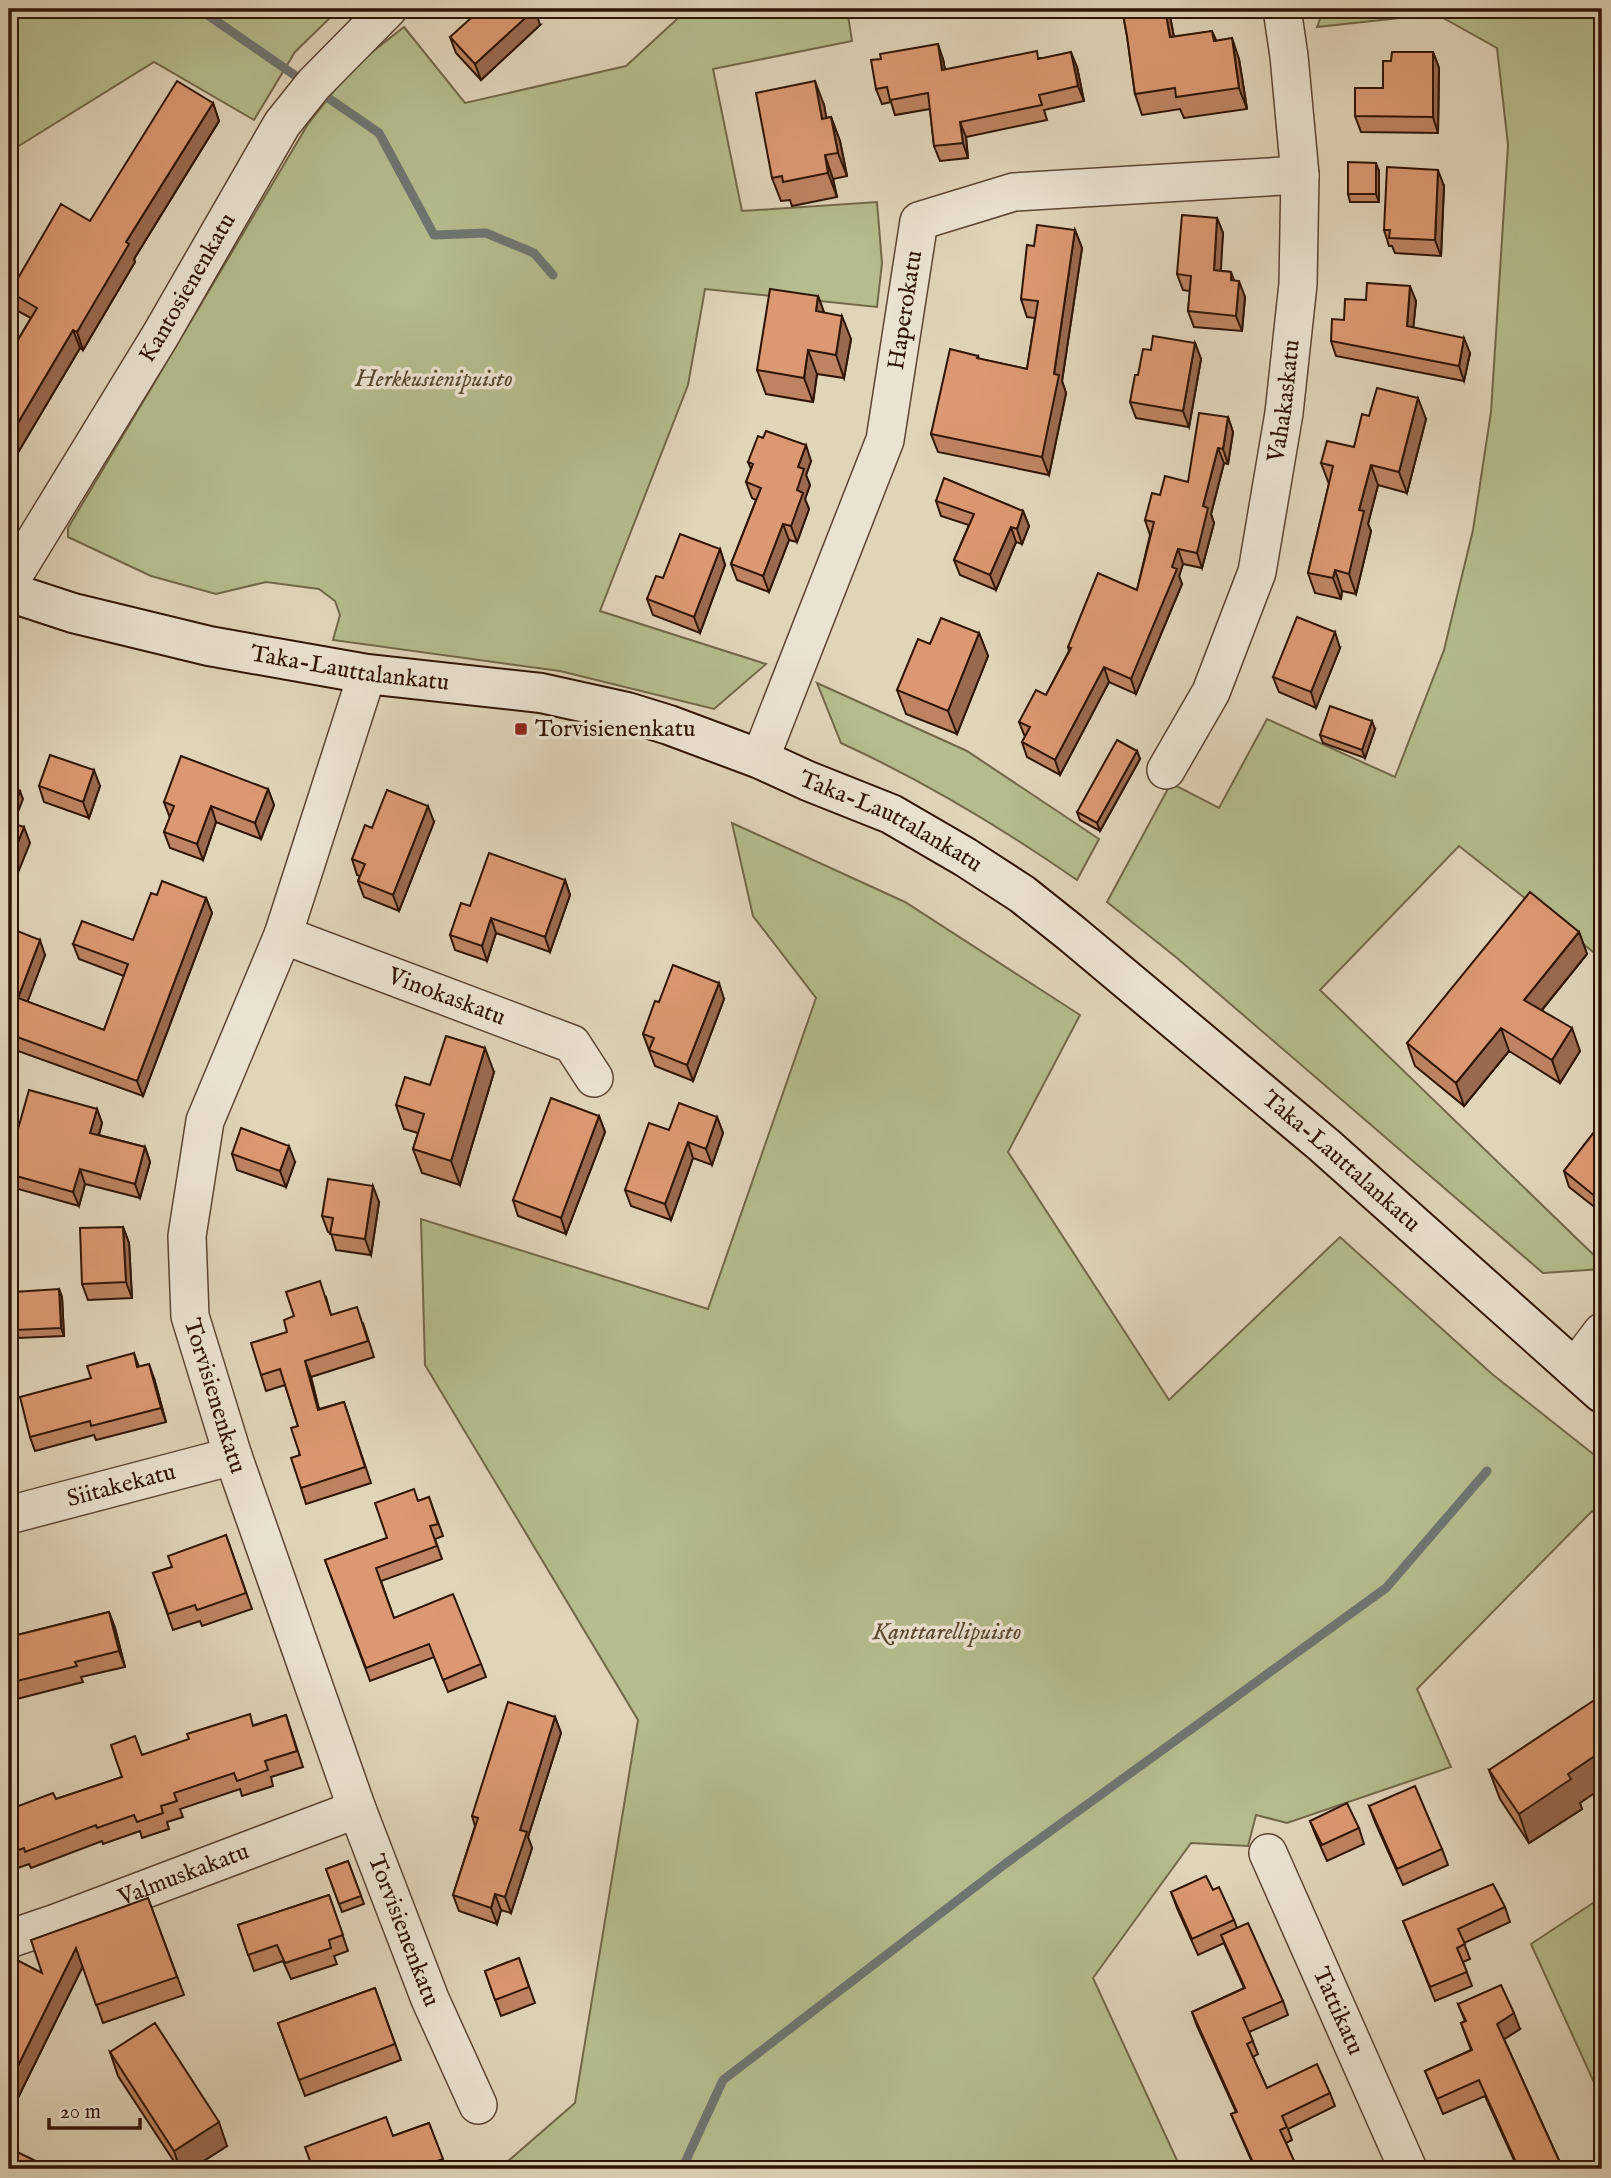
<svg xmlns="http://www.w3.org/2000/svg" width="1611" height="2178" viewBox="0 0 1611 2178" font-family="'IM FELL English',serif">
  <rect width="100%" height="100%" fill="#e0d4b9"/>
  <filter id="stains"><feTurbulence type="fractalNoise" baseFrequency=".00286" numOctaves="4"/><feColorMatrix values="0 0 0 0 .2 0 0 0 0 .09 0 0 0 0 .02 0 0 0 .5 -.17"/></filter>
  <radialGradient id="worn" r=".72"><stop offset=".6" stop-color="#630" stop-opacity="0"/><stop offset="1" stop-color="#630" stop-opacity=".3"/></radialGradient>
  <!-- green -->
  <path fill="#b5bc8d" stroke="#726849" stroke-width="2" d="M9 9H339L295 52 254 120 154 62 9 152Z
    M688 9H847L852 41 713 69 742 211 877 202 882 263 877 307 705 289 688 385 600 611 766 664 714 709 560 671 333 640 340 615 335 601 319 589 266 582 216 594 151 576 68 537V528L308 124 353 67 404 27 465 103 626 66Z
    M1324 9H1602V959L1459 846 1320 990 1602 1263V1269L1543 1273 1177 958 1107 902 1171 783 1219 808 1267 719 1395 777 1444 650 1473 530 1491 412 1508 145 1497 48 1436 14 1317 27Z
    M817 683 967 751 1099 839 1077 880C1002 828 924 781 841 743Z
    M732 823 905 902 1080 1015 1008 1152 1169 1400 1340 1237 1492 1374 1602 1461V1518L1592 1511 1417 1689 1451 1767 1287 1823 1256 1815 1248 1846 1191 1843 1093 1978 1181 2169H499L575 2103 638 1720 425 1365 421 1219 708 1309 816 998 753 916Z
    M1602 1897V2100L1531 1944Z"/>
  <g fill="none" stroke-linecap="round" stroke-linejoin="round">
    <!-- stream -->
    <path stroke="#6f7572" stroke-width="9" d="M199 9 306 83
      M318 91 379 133 434 235 486 233 534 253 553 275
      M682 2169 723 2080 1005 1864 1386 1588 1487 1471"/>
    <defs>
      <g id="street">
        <path id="s1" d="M9 583 160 336 282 124 314 84 388 9"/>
        <path id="s2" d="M367 674 283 935 205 1121 187 1236 190 1316 233 1456 357 1809 430 1999 478 2105"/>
        <path id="s3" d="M760 759 885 440 919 221 1014 192 1300 175"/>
        <path id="s4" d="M1166 770 1211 692 1257 572 1284 413 1298 284 1300 175 1289 56 1282 9"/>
        <path id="s5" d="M283 935 572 1044 594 1078"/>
        <path d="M1574 1369 1602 1332"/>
        <path id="s6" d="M9 1515 233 1456"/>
        <path id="s7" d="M1268 1853 1408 2169"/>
        <path id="s8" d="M9 1939 56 1923 357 1809"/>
      </g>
      <g id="secondary">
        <path id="s9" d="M9 592 73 613 209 646 367 674 541 693 627 712 669 725 760 759 808 781 891 814 965 857 1022 894 1071 933 1324 1145 1602 1393"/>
      </g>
    </defs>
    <!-- street casing -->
    <use href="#street" stroke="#5b4532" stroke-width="40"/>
    <!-- secondary casing -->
    <use href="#secondary" stroke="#2f1505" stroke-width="42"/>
    <!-- street -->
    <use href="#street" stroke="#ebe3d2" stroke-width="37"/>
    <!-- secondary -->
    <use href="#secondary" stroke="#ebe3d2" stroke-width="38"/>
  </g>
  <!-- wall -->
  <path fill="#bd8362" stroke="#2f1505" stroke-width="2" d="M1122 9H1182L1169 11 1174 37 1212 31 1216 40 1239 59 1247 109 1184 118 1180 109 1142 115 1135 94 1127 36Z
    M540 25 481 80 456 53 450 37Z
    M1433 52 1439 68 1438 133 1361 132 1355 116 1383 88 1391 61Z
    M1040 58 1077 67 1084 101 1044 110 1047 120 966 137 968 158 940 161 934 146 930 109 895 115 891 102 882 104 876 89 943 59 945 70Z
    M213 103 219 121 134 259 135 262 83 350 80 348 10 466 9 355 31 318 16 310 10 292 90 221Z
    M824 105 826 118 831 117 840 141 847 176 833 179 837 197 792 206 790 200 781 201 772 178Z
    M1379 171V202H1350L1348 194Z
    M1444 186 1441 256 1395 253 1392 246H1389L1384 230Z
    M1217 218 1223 233 1220 271 1231 272 1234 280 1245 297 1242 331 1194 327 1188 311 1190 291 1183 290 1177 274Z
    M1075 230 1082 248 1062 381 1066 393 1049 475 938 452 931 434 978 356 979 359 1027 369 1035 318 1027 317 1021 299 1034 246Z
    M818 296 824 313 851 339 844 378 817 374 813 402 766 394 757 370Z
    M1366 300 1416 301 1413 328 1470 353 1464 381 1336 356 1331 341 1344 320Z
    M1195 343 1201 359 1189 427 1136 418 1130 402 1151 350Z
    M1369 416 1426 419 1407 493 1378 485 1368 524 1371 531 1356 594 1342 591 1341 599 1315 593 1308 573 1329 484 1321 463 1354 447Z
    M1228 417 1233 432 1228 464 1224 463 1211 514 1214 523 1202 568 1183 564 1179 576 1182 584 1136 694 1109 682 1060 775 1027 757 1022 742 1025 737 1019 722 1046 695 1069 651 1068 647 1137 590 1150 535 1145 520 1160 495 1188 482Z
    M811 461 806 475 810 485 805 499 809 509 797 542 789 540 769 592 737 580 731 564 756 500 752 498 746 482 751 469 748 462Z
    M936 501 1023 511 1029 526 1022 544 1016 542 996 590 960 575 954 560 969 525 941 516Z
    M720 549 725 565 700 633 653 615 647 599 663 578Z
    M979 633 988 656 957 734 906 714 897 690 930 644Z
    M1340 648 1316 708 1279 692 1273 677Z
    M1375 729 1365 758 1323 743 1320 735Z
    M1137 751 1140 759 1100 831 1080 820 1077 812Z
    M39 786H100L89 818 44 802Z
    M268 789 274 805 261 839 216 822 203 860 170 848 164 832 170 818 164 802Z
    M434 822 399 911 364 897 358 881 360 876 357 875 352 859Z
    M565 880 570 895 550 952 496 933 487 961 455 950 450 935 470 906Z
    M157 895 206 898 212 913 143 1096 10 1048 9 1052V946L45 955 27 1002 104 1030 124 976 79 959 73 944 133 940Z
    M1579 932 1587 954 1542 1010 1580 1051 1560 1083 1509 1051 1464 1106 1415 1066 1407 1043Z
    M724 999 693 1081 655 1066 643 1034 659 1002Z
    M494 1072 460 1185 422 1173 413 1149 418 1133 404 1129 396 1105 430 1085Z
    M97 1109 102 1123 99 1135 145 1147 150 1162 140 1198 85 1184 79 1206 11 1187 9 1182V1174Z
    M599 1116 605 1132 566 1234 518 1216 513 1200Z
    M717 1117 723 1133 712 1165 693 1158 671 1220 631 1206 625 1190 669 1130Z
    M1602 1122V1213L1569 1187 1564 1171Z
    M232 1154 295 1162 286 1187 237 1170Z
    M379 1202 371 1255 336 1250 331 1233 328 1232 322 1216Z
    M123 1227 129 1243 132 1298 88 1300 82 1284Z
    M59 1289 62 1297 64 1336 18 1338 15 1330Z
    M326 1297 331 1315 363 1323 374 1357 311 1377 319 1409 344 1402 371 1483 306 1504 301 1488 298 1426 285 1385 266 1391 261 1375 287 1332 294 1316Z
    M134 1353 139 1367 154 1378 166 1422 96 1440 94 1435 35 1451 30 1437 91 1378Z
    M429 1497 443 1536 435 1539 442 1559 381 1581 394 1618 481 1664 486 1677 448 1692 434 1657 370 1681 325 1560 387 1538 418 1501Z
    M226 1535 252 1609 202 1626 200 1621 173 1630 153 1573 172 1567Z
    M109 1612 115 1628 125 1667 81 1677 83 1682 9 1701V1637Z
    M286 1715 303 1767 271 1777 273 1786 242 1796 240 1789 180 1809 183 1817 167 1822 169 1829 142 1838 140 1831 103 1844 102 1841 31 1868 29 1864 15 1869 9 1852 56 1799 122 1777 142 1755 254 1725Z
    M555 1717 561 1733 528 1837 532 1848 511 1913 501 1910 497 1924 459 1911 453 1895 475 1826 472 1816Z
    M1489 1770 1580 1803 1582 1809 1529 1843 1500 1799Z
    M1369 1806 1442 1849 1448 1865 1403 1885 1375 1822Z
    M1310 1821 1359 1828 1364 1844 1327 1861 1316 1836Z
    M348 1861 364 1904 342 1912 326 1869Z
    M1213 1890 1234 1920 1237 1928 1283 2001 1288 2015 1249 2032 1258 2054 1253 2057 1267 2088 1330 2093 1335 2106 1288 2129 1292 2140 1286 2143 1297 2169H1255L1231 2114 1236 2112 1197 2026 1192 2012 1244 1988 1224 1943 1198 1955 1177 1908 1171 1892Z
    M329 1895 348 1951 334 1956 337 1964 291 1979 283 1961 254 1971 238 1925Z
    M148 1898 184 1995 103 2023 83 1966 9 2116 42 1973Z
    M1505 1907 1510 1922 1464 1943 1470 1959 1463 1962 1472 1986 1435 2001 1403 1921Z
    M519 1958 535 2003 501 2016 485 1971Z
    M375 1988 401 2060 305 2096 278 2023Z
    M1458 2004 1520 2029 1504 2039 1563 2169H1518L1485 2096 1443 2114 1425 2071 1471 2050 1461 2023 1465 2021Z
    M110 2052 227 2146 191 2169H179L118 2076Z
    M429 2123 446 2169H313L393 2136Z"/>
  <!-- shaded-wall -->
  <path fill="#9a6a50" stroke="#2f1505" stroke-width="2" d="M535 9 540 25 481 80 475 64Z
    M1165 9H1168L1169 11 1178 58 1170 37Z
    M1232 38 1239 59 1247 109 1239 88Z
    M938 44 943 59 948 85 942 70Z
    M1071 52 1077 67 1084 101 1078 86Z
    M1433 52 1439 68 1438 133 1433 117Z
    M815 81 824 105 831 143 822 119Z
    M213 103 219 121 134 259 135 262 83 350 77 332 126 242Z
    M831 117 840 141 847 176 838 153Z
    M960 122 966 137 968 158 963 143Z
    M825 155 833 179 837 197 828 173Z
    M1376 163 1379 171V202L1376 194Z
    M1438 170 1444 186 1441 256 1435 240Z
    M1217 218 1223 233 1220 286 1214 270Z
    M1075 230 1082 248 1062 381 1066 393 1049 475 1042 457Z
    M1239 281 1245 297 1242 331 1236 316Z
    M1410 286 1416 301 1412 341 1407 326Z
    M818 296 827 320 816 311Z
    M842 316 851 339 844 378 836 355Z
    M73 330 80 348 10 466 9 438Z
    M1464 338 1470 353 1464 381 1459 366Z
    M1195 343 1201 359 1189 427 1183 411Z
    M808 350 817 374 813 402 804 378Z
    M1418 398 1426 419 1407 493 1399 472Z
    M1228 417 1233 432 1228 464 1223 449Z
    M806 445 811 461 806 475 810 485 805 499 809 509 797 542 791 526 797 490 798 467Z
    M1218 448 1224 463 1211 514 1214 523 1202 568 1197 553 1203 506Z
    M1371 465 1378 485 1368 524 1371 531 1356 594 1349 574 1359 510Z
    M1023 511 1029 526 1022 544 1017 529Z
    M783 524 789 540 769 592 763 576Z
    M1011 527 1016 542 996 590 990 575Z
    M720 549 725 565 700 633 694 617Z
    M1178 549 1183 564 1179 576 1182 584 1136 694 1131 679Z
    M1335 570 1342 591 1341 599 1333 578Z
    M1335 632 1340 648 1316 708 1311 692Z
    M979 633 988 656 957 734 948 711Z
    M1104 667 1109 682 1060 775 1055 760Z
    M1372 721 1375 729 1365 758 1362 750Z
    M1137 751 1140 759 1100 831 1097 823Z
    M94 770 100 786 89 818 83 802Z
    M268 789 274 805 261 839 255 823Z
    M20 791 23 799 11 830 9 820Z
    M211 806 216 822 203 860 197 844Z
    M428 806 434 822 399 911 393 895Z
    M24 827 30 843 9 895V865Z
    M565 880 570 895 550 952 545 937Z
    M206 898 212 913 143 1096 137 1081Z
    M491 918 496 933 487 961 482 946Z
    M1579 932 1587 954 1532 1022 1524 1000Z
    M40 940 45 955 23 1014 18 998Z
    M719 983 724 999 693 1081 687 1065Z
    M1501 1028 1509 1051 1464 1106 1456 1083Z
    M1572 1028 1580 1051 1560 1083 1552 1060Z
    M485 1048 494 1072 460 1185 451 1161Z
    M97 1109 102 1123 95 1147 90 1133Z
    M599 1116 605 1132 566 1234 561 1218Z
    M717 1117 723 1133 712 1165 706 1149Z
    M688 1142 693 1158 671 1220 665 1204Z
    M289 1146 295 1162 286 1187 280 1171Z
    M145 1147 150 1162 140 1198 135 1184Z
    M80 1169 85 1184 79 1206 73 1192Z
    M373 1186 379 1202 371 1255 365 1239Z
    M123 1227 129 1243 132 1298 126 1282Z
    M59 1289 62 1297 64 1336 61 1328Z
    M305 1361 311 1377 323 1426 318 1410Z
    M149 1364 154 1378 166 1422 161 1408Z
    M109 1612 115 1628 125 1667 119 1651Z
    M555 1717 561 1733 528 1837 532 1848 511 1913 505 1897 520 1830Z
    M1602 1751V1788L1580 1803 1582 1809 1529 1843 1519 1814 1568 1774Z
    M495 1894 501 1910 497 1924 491 1908Z
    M76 1948 83 1966 9 2116V2084Z
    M1514 2013 1520 2029 1503 2040 1497 2024Z
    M219 2122 227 2146 191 2169H180L174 2151Z"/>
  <!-- building -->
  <path fill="#dc9872" stroke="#2f1505" stroke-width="2" d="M481 9H535L475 64 450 37Z
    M1122 9H1165L1170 37 1212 31 1214 41 1232 38 1239 88 1176 97 1175 88 1135 94 1127 36Z
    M938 44 942 70 1037 51 1038 59 1071 52 1078 86 1039 95 1042 105 960 122 963 143 934 146 928 93 890 100 887 87 876 89 871 60 881 59 880 54Z
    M1392 52H1433V117L1355 116V88H1383V61H1391Z
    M177 81 213 103 126 242 129 244 77 332 73 330 9 438V355L37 308 10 292 61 204 90 221Z
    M815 81 822 119 831 117 838 153 825 155 828 173 783 182 782 176 772 178 756 93Z
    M1348 162 1376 163V194H1348Z
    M1387 167 1438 170 1435 240 1389 238 1390 230H1384Z
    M1182 215 1217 218 1214 270 1231 272V280L1239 281 1236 316 1188 311 1191 276 1177 274Z
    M1037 225 1075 230 1054 374 1059 375 1042 457 931 434 950 349 978 356 977 358 1027 369 1038 301 1021 299 1027 245 1034 246Z
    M1367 283 1410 286 1407 326 1464 338 1459 366 1331 341 1332 319 1344 320 1345 299 1366 300Z
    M770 289 818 296 816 311 842 316 836 355 808 350 804 378 757 370Z
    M1153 336 1195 343 1183 411 1130 402 1135 375H1138L1143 349 1151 350Z
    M1377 388 1418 398 1399 472 1371 465 1359 510 1364 511 1349 574 1335 570 1333 578 1308 573 1333 466 1321 463 1327 441 1354 447 1362 414 1369 416Z
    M1199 413 1228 417 1223 449 1218 448 1203 506 1208 508 1197 553 1178 549 1172 567 1177 569 1131 679 1104 667 1055 760 1022 742 1030 727 1019 722 1036 690 1046 695 1071 648 1068 647 1098 573 1137 590 1154 522 1145 520 1152 493 1160 495 1165 476 1188 482Z
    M766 431 806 445 798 467 804 469 797 490 803 493 791 526 783 524 763 576 731 564 761 488 746 482 753 464 748 462 758 436 763 438Z
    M944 478 1023 511 1017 529 1011 527 990 575 954 560 974 514 936 501Z
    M680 534 720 549 694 617 647 599 656 576 663 578Z
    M1297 617 1335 632 1311 692 1273 677Z
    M941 618 979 633 948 711 897 690 918 639 930 644Z
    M1330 706 1372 721 1362 750 1320 735Z
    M1117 740 1137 751 1097 823 1077 812Z
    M50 755 94 770 83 802 39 786Z
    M181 756 268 789 255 823 211 806 197 844 164 832 174 806 164 802Z
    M9 787 20 791 9 820Z
    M387 790 428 806 393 895 358 881 365 864 352 859 365 825 372 828Z
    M9 822 24 827 9 865Z
    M489 853 565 880 545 937 491 918 482 946 450 935 461 903 470 906Z
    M162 881 206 898 137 1081 9 1034V946L15 930 40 940 18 998 104 1030 128 964 73 944 82 921 133 940 151 893 157 895Z
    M1530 892 1579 932 1524 1000 1572 1028 1552 1060 1501 1028 1456 1083 1407 1043Z
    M673 965 719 983 687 1065 649 1050 654 1038 643 1034 655 1001 659 1002Z
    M446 1036 485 1048 451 1161 413 1149 424 1114 396 1105 405 1077 430 1085Z
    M29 1090 97 1109 90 1133 145 1147 135 1184 80 1169 73 1192 9 1174V1161Z
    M551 1098 599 1116 561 1218 513 1200Z
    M679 1103 717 1117 706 1149 688 1142 665 1204 625 1190 649 1123 669 1130Z
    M1602 1122V1202L1564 1171Z
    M241 1128 289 1146 280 1171 232 1154Z
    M328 1179 373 1186 365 1239 330 1234 333 1218 322 1216Z
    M123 1227 126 1282 82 1284 80 1228Z
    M320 1281 331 1315 357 1307 368 1341 305 1361 318 1410 344 1402 365 1467 301 1488 291 1458 300 1455 291 1428 298 1426 280 1369 261 1375 251 1343 287 1332 284 1320 294 1316 286 1292Z
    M59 1289 61 1328 15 1330 14 1292Z
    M134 1353 137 1367 149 1364 161 1408 91 1426 90 1421 30 1437 20 1397 91 1378 87 1366Z
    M414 1489 418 1501 429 1497 438 1524 430 1526 437 1546 376 1568 394 1618 453 1594 481 1664 443 1680 429 1644 366 1668 325 1560 387 1538 375 1503Z
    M226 1535 246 1593 197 1610 195 1605 168 1614 153 1573 172 1567 168 1556Z
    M109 1612 119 1651 75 1662 77 1666 9 1683V1637Z
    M1602 1695V1751L1568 1774 1571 1779 1519 1814 1489 1770Z
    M508 1702 555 1717 520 1830 527 1832 505 1897 495 1894 491 1908 453 1895 478 1818 472 1816Z
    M250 1714 253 1726 286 1715 297 1751 265 1761 268 1770 237 1781 234 1773 174 1793 177 1801 161 1806 163 1813 137 1822 134 1815 97 1828 96 1825 25 1852 24 1848 9 1853V1820L16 1817 13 1808 53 1793 56 1799 122 1777 111 1745 135 1736 142 1755 189 1739 187 1734Z
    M1415 1786 1442 1849 1397 1869 1369 1806Z
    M1347 1803 1359 1828 1322 1845 1310 1821Z
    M348 1861 361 1896 339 1904 326 1869Z
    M1206 1876 1213 1890 1219 1887 1234 1920 1192 1939 1171 1892Z
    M1493 1884 1505 1907 1458 1929 1465 1944 1457 1948 1467 1972 1430 1987 1403 1921Z
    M329 1895 343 1935 329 1940 331 1948 285 1963 277 1945 248 1955 238 1925Z
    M148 1898 177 1977 96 2005 76 1948 9 2084V1962L11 1957 42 1973 31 1940Z
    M1248 1923 1283 2001 1243 2018 1253 2041 1247 2044 1267 2088 1317 2064 1330 2093 1282 2116 1287 2127 1280 2130 1296 2165 1287 2169H1256L1231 2114 1237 2112 1192 2012 1245 1988 1221 1935Z
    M519 1958 529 1987 495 2000 485 1971Z
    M1501 1985 1514 2013 1497 2024 1561 2165 1552 2169H1519L1479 2080 1437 2099 1425 2071 1472 2050 1461 2023 1466 2021 1458 2004Z
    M375 1988 395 2044 299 2080 278 2023Z
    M155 2023 219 2122 174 2151 110 2052Z
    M386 2117 393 2136 429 2123 443 2159 415 2169H399L396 2163 379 2169H313L305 2147Z
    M9 2148 52 2169H9Z"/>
  <!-- markers -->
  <rect fill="#8f2418" stroke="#ebe3d2" stroke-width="2.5" x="514" y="722" width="14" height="14" rx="3.5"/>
  <g text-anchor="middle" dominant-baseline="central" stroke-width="7" stroke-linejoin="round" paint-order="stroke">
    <!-- street labels -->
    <g font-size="24" fill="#2f1505" stroke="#ebe3d2">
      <text stroke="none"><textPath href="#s1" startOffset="345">Kantosienenkatu</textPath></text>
      <text stroke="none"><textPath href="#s3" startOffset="474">Haperokatu</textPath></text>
      <text stroke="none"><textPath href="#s4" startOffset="392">Vahakaskatu</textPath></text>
      <text stroke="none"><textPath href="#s9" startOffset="350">Taka-Lauttalankatu</textPath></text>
      <text stroke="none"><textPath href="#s9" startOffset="917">Taka-Lauttalankatu</textPath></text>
      <text stroke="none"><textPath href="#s5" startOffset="175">Vinokaskatu</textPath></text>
      <text stroke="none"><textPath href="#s9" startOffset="1484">Taka-Lauttalankatu</textPath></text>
      <text stroke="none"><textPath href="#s2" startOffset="756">Torvisienenkatu</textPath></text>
      <text stroke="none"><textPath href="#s6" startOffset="116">Siitakekatu</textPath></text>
      <text stroke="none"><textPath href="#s8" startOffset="186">Valmuskakatu</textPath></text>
      <text stroke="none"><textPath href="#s2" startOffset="1323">Torvisienenkatu</textPath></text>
      <text stroke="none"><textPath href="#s7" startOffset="173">Tattikatu</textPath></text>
    </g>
    <!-- park labels -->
    <g font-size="24" font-style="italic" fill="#57472e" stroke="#ebe3d2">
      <text x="434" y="379">Herkkusienipuisto</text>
      <text x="947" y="1632">Kanttarellipuisto</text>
    </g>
    <!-- poi labels -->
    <g font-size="24" fill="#2f1505" stroke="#ebe3d2" text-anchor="start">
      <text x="535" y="729">Torvisienenkatu</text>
    </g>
  </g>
  <!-- margin -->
  <rect width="1611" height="2178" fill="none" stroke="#e0d4b9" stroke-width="35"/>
  <rect x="10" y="10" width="1590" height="2157" fill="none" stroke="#2f1505" stroke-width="3.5"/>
  <rect x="18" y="18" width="1576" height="2143" fill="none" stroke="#2f1505" stroke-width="2"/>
  <!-- scale -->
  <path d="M49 2118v10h91v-10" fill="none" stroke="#2f1505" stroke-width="3.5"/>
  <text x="60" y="2118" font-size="21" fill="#2f1505" stroke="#ebe3d2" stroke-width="5" paint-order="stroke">20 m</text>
  <rect width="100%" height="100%" filter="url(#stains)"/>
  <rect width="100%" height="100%" fill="url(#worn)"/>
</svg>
